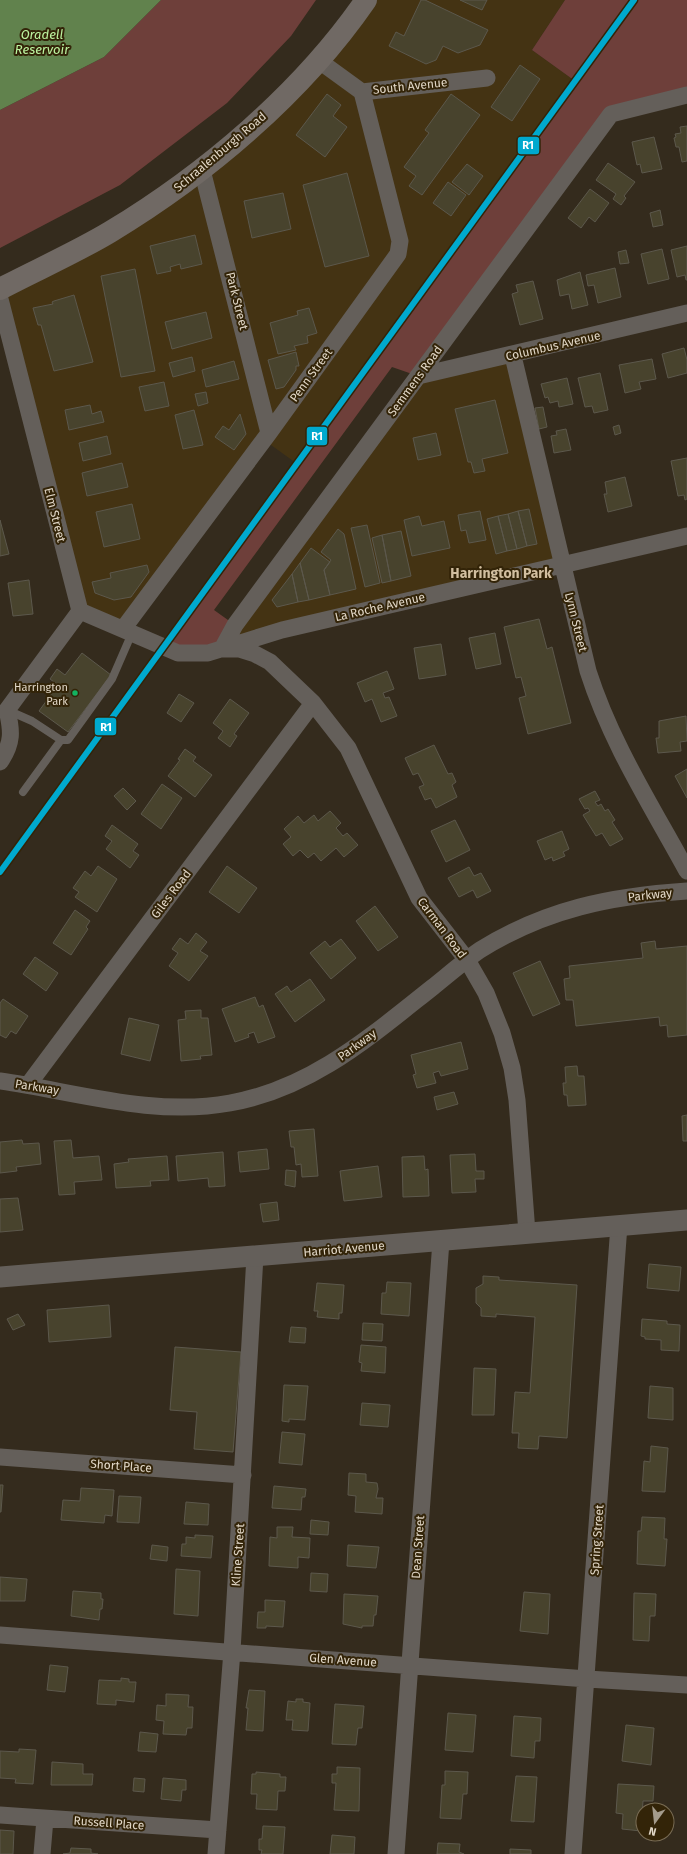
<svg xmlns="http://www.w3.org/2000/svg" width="687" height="1854" viewBox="0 0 687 1854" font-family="'Fira Sans',sans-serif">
  <rect width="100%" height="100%" fill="#342b1d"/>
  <!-- built -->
  <path fill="#443313" d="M366 0H565L532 50 575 81 296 463 264 440 123 629 80 611 0 299 185 183Z
    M513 356 562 564 222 649 418 376Z"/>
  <!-- green -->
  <path fill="#6e3f3a" d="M161 0H316L291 36 227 103 120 185 0 248V110L104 57Z
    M565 0H687V95L611 114 418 376 392 367 214 610 235 625 222 649 164 648 296 463 575 81 532 50Z"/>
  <!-- water -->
  <path fill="#61824d" d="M0 0H161L104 57 0 110Z"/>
  <!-- building -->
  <path fill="#48432d" stroke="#5c584c" d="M421 0H425L488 30 480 45 458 53 443 46 436 60 426 64 389 46 396 32 404 36Z
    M460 0H487L482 10Z
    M520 65 540 79 512 121 491 107Z
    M327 94 341 105 333 116 347 127 325 157 296 135Z
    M451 94 480 115 422 195 409 186 416 176 404 167 429 133 425 130Z
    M687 126V161L682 162 679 147H676L674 138 676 137 675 134 681 133 680 127Z
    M654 137 662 169 642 173 640 164 637 165 632 142Z
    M608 163 635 182 624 196 626 198 621 205 613 199 616 194 596 180Z
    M467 164 483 176 469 195 452 182Z
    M347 173 369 256 325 267 303 185Z
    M448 182 466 195 451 216 433 203Z
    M590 189 609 203 595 222 589 217 581 228 568 218Z
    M283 193 291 229 252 238 244 201Z
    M660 210 663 225 653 227 650 213Z
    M195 235 202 264 181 269 180 264 170 267 171 271 157 274 150 246Z
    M687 246V280H686L685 275 677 277 671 250Z
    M662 249 669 279 648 284 641 254Z
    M626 250 629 263 620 264 618 252Z
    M615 268 621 297 598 303 594 285 588 286 586 275Z
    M135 269 155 371 121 377 101 276Z
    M580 272 588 305 572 309 569 294 560 296 557 280Z
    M533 281 543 319 520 325 512 294 518 292 516 285Z
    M74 295 93 362 54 371 41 325H38L33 308 53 304 52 302 54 301Z
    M309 308 317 333 307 336 308 343 294 346 296 350 278 354 270 323 298 315 297 311Z
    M206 312 212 338 172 349 165 322Z
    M684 348 687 360V373L668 378 662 354Z
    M296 352 299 366H296V370L284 387 276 389 268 360Z
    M192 357 195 371 173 377 169 363Z
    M652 359 656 379 639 382 641 389 625 393 619 365Z
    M234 361 239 379 206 387 202 370Z
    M600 373 608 410 594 413 592 406 585 407 578 378Z
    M567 378 573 404 559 407 558 401 550 403 548 397 545 398 541 384Z
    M164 382 169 406 145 411 139 387Z
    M206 392 208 403 198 406 195 394Z
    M495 400 508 453 482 459 485 471 474 473 471 462H468L455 409Z
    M90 405 92 414 101 411 104 422 69 430 65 410Z
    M543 407 547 427 539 429 535 408Z
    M194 410 203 445 183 449 175 415Z
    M240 414 246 434 234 450 215 437 223 426 229 430Z
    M619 425 621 433 615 435 613 427Z
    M566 429 571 450 554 453 551 436 557 435 556 431Z
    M436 433 441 455 418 460 413 438Z
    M107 436 111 454 83 461 79 443Z
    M687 458V499L685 500 684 495 678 496 671 461Z
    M122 463 128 487 87 496 82 473Z
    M625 477 632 506 608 512 604 494H607L605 482Z
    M132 504 140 539 104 547 96 512Z
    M529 509 537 544 527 546 518 511Z
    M480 511 486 540 469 543 466 530 461 531 458 515Z
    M518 511 527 546 517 549 508 514Z
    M508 514 517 549 507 551 498 516Z
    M419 516 422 526 444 521 450 548 412 556 404 520Z
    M498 516 507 551 496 554 487 519Z
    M0 520 9 554 0 556Z
    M367 525 380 583 365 587 351 528Z
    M338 529 344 534 356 589 330 595 324 570 331 560 321 552Z
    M401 531 411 576 391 581 382 535Z
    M382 535 391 581 382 583 372 538Z
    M311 548 330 562 324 570 330 595 309 600 300 563Z
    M300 563 309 600 298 602 292 574Z
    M147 565 149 572 131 597 114 600 95 593 92 582 111 578 110 573Z
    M292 574 298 602 277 607 272 600Z
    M29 580 33 614 13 616 8 583Z
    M539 619 547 649 552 647 571 723 528 734 519 698 526 696 521 677 516 678 504 627Z
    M495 633 501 664 476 669 469 638Z
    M441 644 446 675 419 679 414 648Z
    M82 653 111 675 68 732 39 711 58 685 50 679 57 669 65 675Z
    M387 671 394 689 383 693 385 698 389 697 397 716 381 722 372 699 365 702 357 683Z
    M179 694 194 703 181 722 167 713Z
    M230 699 249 713 234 734 237 736 230 747 218 738 223 731 213 723Z
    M686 716 687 741 680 742 681 751 658 753 656 738H659V721Z
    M434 745 448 774 452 773 456 782 452 785 457 797 436 808 431 798 425 800 419 787 424 785 418 773 413 775 405 758Z
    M185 749 196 757 193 761 212 775 195 797 168 776 180 760 178 759Z
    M687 769V798L675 776Z
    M162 784 182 798 161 829 141 814Z
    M123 788 136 801 127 810 114 796Z
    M595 791 600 800 595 802 598 806 601 804 605 811 608 809 615 820 612 822 623 839 610 846 602 833 596 836 583 815 590 811 588 808 585 809 579 799Z
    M330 811 341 823 336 828 343 836 347 833 358 845 344 857 336 848 321 861 314 853 308 858 300 850 293 856 283 844 291 837 284 829 298 816 304 823 314 815 318 821Z
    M455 820 470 850 446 862 431 831Z
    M112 825 138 844 133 851 139 855 130 868 106 849 112 841 105 836Z
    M562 831 569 849 563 852 565 856 553 861 552 857 545 860 537 841Z
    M98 866 117 879 97 912 75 897 79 892 73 888 85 871 91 876Z
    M227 866 257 888 239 913 209 892Z
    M469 867 474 876 481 873 491 891 477 898 473 890 459 897 448 878Z
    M375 906 398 937 378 951 356 921Z
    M75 910 90 921 86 927 88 929 71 955 53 943Z
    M196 933 207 942 200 951 208 956 189 981 169 966 178 953 172 949 180 938 188 944Z
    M341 939 356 958 331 979 310 953 325 941 330 947Z
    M655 941 656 949 687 946V1035L668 1037 667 1025 660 1026 659 1017 576 1026 573 1000H566L564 979 570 978 569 966 643 958 641 943Z
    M35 957 58 973 46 991 23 974Z
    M540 961 560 1004 533 1016 513 973Z
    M310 979 325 1000 295 1022 275 994 287 986 291 992Z
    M255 997 259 1007 263 1005 275 1037 258 1043 254 1032 248 1034 249 1037 235 1042 222 1009Z
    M3 999 28 1016 16 1034 11 1031 6 1038 0 1035V1003Z
    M201 1010V1018H208L212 1055 200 1056 201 1059 181 1061 178 1020 186 1019 185 1011Z
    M129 1018 159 1025 150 1061 121 1054Z
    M461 1042 468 1069 441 1076 439 1071 433 1073 436 1083 417 1088 413 1075 416 1074 411 1055Z
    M577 1066 578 1076H584L586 1105 568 1106 567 1095H564L563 1083H566L565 1067Z
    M454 1092 458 1104 437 1110 434 1097Z
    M687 1115V1141H683L682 1116Z
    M314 1129 318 1176 302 1177 301 1164 296 1165 294 1147H291L289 1131Z
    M22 1140 23 1144 39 1143 41 1164 16 1167 17 1171 0 1173V1142Z
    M71 1140 73 1158 99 1156 102 1180 74 1182 75 1194 59 1195 54 1141Z
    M267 1149 269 1169 240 1172 238 1152Z
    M223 1152 225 1186 209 1187 208 1178 178 1181 176 1156Z
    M475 1154 476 1171H484V1179H475L476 1192 452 1193 450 1155Z
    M167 1156 169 1180 150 1181 151 1186 116 1188 114 1164 129 1162 128 1159Z
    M424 1156 425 1170 428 1169 429 1196 403 1197 402 1157Z
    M378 1166 382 1197 344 1201 340 1171Z
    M286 1170 296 1171 295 1187 285 1185Z
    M18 1198 23 1230 0 1232V1199Z
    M277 1202 279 1220 263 1222 260 1204Z
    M649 1264 681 1267 679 1291 647 1288Z
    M483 1276 499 1277V1280L577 1285 567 1438 539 1436 538 1449 518 1448 519 1433H512L515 1392 530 1393 535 1317 496 1314V1317L481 1316V1308L476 1303V1288L483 1284Z
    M387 1282 411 1283 409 1316 381 1314 382 1293H386Z
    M317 1283 344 1285 342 1313H339V1319L317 1317 318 1311H314Z
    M109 1305 111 1337 49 1342 47 1310Z
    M18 1314 25 1325 13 1330 7 1319Z
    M642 1319 667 1321V1324L680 1325 679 1351 661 1350V1340L645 1339V1337L641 1336Z
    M363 1323 383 1324 382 1341 362 1340Z
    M291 1327 306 1328 305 1343 289 1342Z
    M361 1345 386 1347 385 1373 361 1371 362 1363 359 1362Z
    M175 1347 241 1352 233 1452 194 1449 197 1412 170 1410Z
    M474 1368 496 1369 494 1415H472Z
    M284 1385 308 1386 305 1420 289 1419V1422L282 1421Z
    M650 1386 673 1388V1420L648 1418Z
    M362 1403 390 1405 388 1427 360 1425Z
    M282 1432 305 1434 302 1465 279 1463Z
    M651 1446 668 1448 665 1492 642 1491 644 1461 650 1462Z
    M349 1473 366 1474V1482L377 1483 378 1489 376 1498H383L382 1514 355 1512 356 1496 348 1495Z
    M0 1485H3L1 1512H0Z
    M274 1486 306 1489 305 1497H302L301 1510 272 1508Z
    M81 1488 114 1490 112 1516 105 1515 104 1523 61 1520 63 1500 80 1501Z
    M119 1496 141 1497 139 1523 117 1522Z
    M186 1502 209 1504 208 1525 184 1524Z
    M642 1517 665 1518 664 1539H667L665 1566 637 1564 638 1531H641Z
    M311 1520 329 1522 328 1535 310 1534Z
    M277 1527H293L292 1537 310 1538 309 1558 298 1557V1568L269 1566 270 1537 277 1538Z
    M195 1535 213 1536 211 1558 181 1556 182 1544H186V1537L195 1538Z
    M152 1545 168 1547 167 1561 150 1559Z
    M348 1545 379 1547 376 1568 347 1566Z
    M176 1569 200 1571 198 1616 174 1614Z
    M311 1573 328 1574 327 1592 310 1591Z
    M0 1577 27 1579 25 1601H0Z
    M73 1591 101 1593V1599H103L102 1609H100L99 1620 71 1616Z
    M524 1592 550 1594 548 1634 520 1631Z
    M634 1593 656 1594 655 1616H650L649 1641 633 1640Z
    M344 1594 378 1596 376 1615H374L373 1626H362V1628L343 1624Z
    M265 1600 285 1601 283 1627 266 1626V1628H257L258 1612H265Z
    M50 1665 68 1667 65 1692 47 1690Z
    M121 1678 129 1679V1682H136L134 1702 116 1700V1705L97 1704 99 1680 121 1681Z
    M249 1690 265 1691 263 1731 246 1730 248 1708H246Z
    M166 1694 189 1695 188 1707H193L192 1728H187L186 1735 163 1734 164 1721 156 1720 157 1705 166 1706Z
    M296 1699H303V1702L310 1703 308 1731 292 1730 293 1720H286L288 1701 296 1702Z
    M335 1704 364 1706 362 1728H358L356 1745 332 1744Z
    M448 1713 476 1715 473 1752 445 1750Z
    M514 1716 541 1718 540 1741H535L534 1758 511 1756Z
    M626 1725 654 1728 651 1765 622 1761Z
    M140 1732 158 1734 156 1752 138 1751Z
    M19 1749 36 1750 33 1784 15 1783 16 1779 0 1778V1751L19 1752Z
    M52 1762 83 1764V1774H93L92 1785H51Z
    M337 1767 360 1768 359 1811 334 1810 336 1783H332V1774H337Z
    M445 1771 468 1772 467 1794H463L461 1819 440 1818 442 1785H445Z
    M256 1772 280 1774V1777H286L285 1791H278L277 1810 256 1809 257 1794H251L252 1774H256Z
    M516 1776 537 1777 534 1822 511 1821Z
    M134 1778 145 1779 144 1792 133 1791Z
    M163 1778 186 1780V1790H182L181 1801 161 1799Z
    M618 1784 654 1786 653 1801H643L641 1831 622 1829 623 1814 616 1813Z
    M263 1826 285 1827 283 1854H261L262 1850H259V1839H262Z
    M0 1830 14 1831 13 1854H0Z
    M332 1835 355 1837 354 1854H330Z
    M438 1843 460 1844 459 1852 464 1854H437Z
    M71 1848 91 1849V1853L98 1854H63L70 1853Z
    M510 1849 531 1850V1854H510Z"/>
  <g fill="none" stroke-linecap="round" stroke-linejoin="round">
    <!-- service -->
    <path stroke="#645f5a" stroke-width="8" d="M7 710 32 721 61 740 23 792
      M61 740H68L112 679 132 633"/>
    <!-- minor -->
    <path stroke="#645f5a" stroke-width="17" d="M318 60 362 92 487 78
      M202 170 269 433
      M0 299 80 611
      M513 356 588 671C611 743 651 805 687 871
      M418 376 687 313
      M80 611 178 653H208L282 630 687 536
      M123 629 269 433 398 254 400 241 362 92
      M222 649 235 625 611 114 687 95
      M222 649H239L255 654 270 662 313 703 348 748 419 898 467 960 486 993 502 1033 512 1068 517 1100 527 1233
      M7 710 80 611
      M0 762C13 743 12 731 7 710
      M0 1081C76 1092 154 1117 230 1103 311 1089 371 1036 433 987 448 975 464 961 480 950 546 909 611 896 687 891
      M28 1085 313 703
      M0 1457 243 1475
      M0 1635 587 1679 687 1685
      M0 1815 218 1830
      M42 1854 45 1819
      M216 1854 232 1651 255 1256
      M396 1854 441 1241
      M573 1854 619 1225"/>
    <!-- tertiary -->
    <path stroke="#645f5a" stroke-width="21" d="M0 1277 687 1220"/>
    <!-- secondary -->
    <path stroke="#706964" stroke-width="22" d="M0 289C36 270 75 253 110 232 206 174 302 93 366 0"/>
    <defs>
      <path id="rail-1" d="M0 872 634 0"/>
    </defs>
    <!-- rail-1 casing -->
    <use href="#rail-1" stroke="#332408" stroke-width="9"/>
    <!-- rail-1 -->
    <use href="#rail-1" stroke="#00a9ce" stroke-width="6"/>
  </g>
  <!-- markers -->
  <circle fill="#13b361" stroke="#332408" stroke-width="1.5" cx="75" cy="693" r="3.5"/>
  <g text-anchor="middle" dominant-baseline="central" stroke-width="4" stroke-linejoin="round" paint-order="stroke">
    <!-- bus labels -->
    <g font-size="11" fill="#e1d7c7" stroke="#332408" text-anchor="end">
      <text x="68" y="687">Harrington<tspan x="68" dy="14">Park</tspan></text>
    </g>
    <!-- street labels -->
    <g font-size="12" fill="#e1d7c7" stroke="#332408">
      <text transform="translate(410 86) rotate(-6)">South Avenue</text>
      <text transform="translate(220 152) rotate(-40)">Schraalenburgh Road</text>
      <text transform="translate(237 301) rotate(76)">Park Street</text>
      <text transform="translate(553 346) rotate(-13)">Columbus Avenue</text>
      <text transform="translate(311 375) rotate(-54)">Penn Street</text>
      <text transform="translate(415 381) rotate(-54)">Semmens Road</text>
      <text transform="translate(55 515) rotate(76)">Elm Street</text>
      <text transform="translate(380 607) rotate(-13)">La Roche Avenue</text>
      <text transform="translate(576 622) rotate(76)">Lynn Street</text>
      <text transform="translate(171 894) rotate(-53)">Giles Road</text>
      <text transform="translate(650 895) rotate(-6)">Parkway</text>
      <text transform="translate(442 928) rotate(53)">Carman Road</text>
      <text transform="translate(357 1045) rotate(-36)">Parkway</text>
      <text transform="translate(37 1087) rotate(9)">Parkway</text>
      <text transform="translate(344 1249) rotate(-5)">Harriot Avenue</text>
      <text transform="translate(121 1466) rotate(4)">Short Place</text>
      <text transform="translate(597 1540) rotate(-86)">Spring Street</text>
      <text transform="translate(418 1547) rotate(-86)">Dean Street</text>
      <text transform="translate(238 1555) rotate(-86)">Kline Street</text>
      <text transform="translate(343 1660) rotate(4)">Glen Avenue</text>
      <text transform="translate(109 1823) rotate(4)">Russell Place</text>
    </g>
    <!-- water labels -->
    <g font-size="13" font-style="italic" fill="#bdf5a1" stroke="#332408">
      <text x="42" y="34">Oradell<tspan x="42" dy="15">Reservoir</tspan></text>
    </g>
    <!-- quarter labels -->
    <g font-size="14" font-weight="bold" fill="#d2bfa0" stroke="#332408">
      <text x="501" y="573">Harrington Park</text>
    </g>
  </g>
  <g stroke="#332408" stroke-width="1.5">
    <rect x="517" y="136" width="23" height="19" rx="4" fill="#00a9ce"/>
    <rect x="306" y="426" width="22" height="20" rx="4" fill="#00a9ce"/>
    <rect x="94" y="717" width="23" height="19" rx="4" fill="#00a9ce"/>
  </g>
  <g font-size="11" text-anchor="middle" font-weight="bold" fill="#fff">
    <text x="528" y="149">R1</text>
    <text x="317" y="440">R1</text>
    <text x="106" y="731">R1</text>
  </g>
  <!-- north arrow -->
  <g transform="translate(655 1822) rotate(195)"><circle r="19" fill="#332408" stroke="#796c54"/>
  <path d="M0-3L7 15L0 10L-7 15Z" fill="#a49b8c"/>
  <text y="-6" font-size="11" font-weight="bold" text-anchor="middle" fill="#e1d7c7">N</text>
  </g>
</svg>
